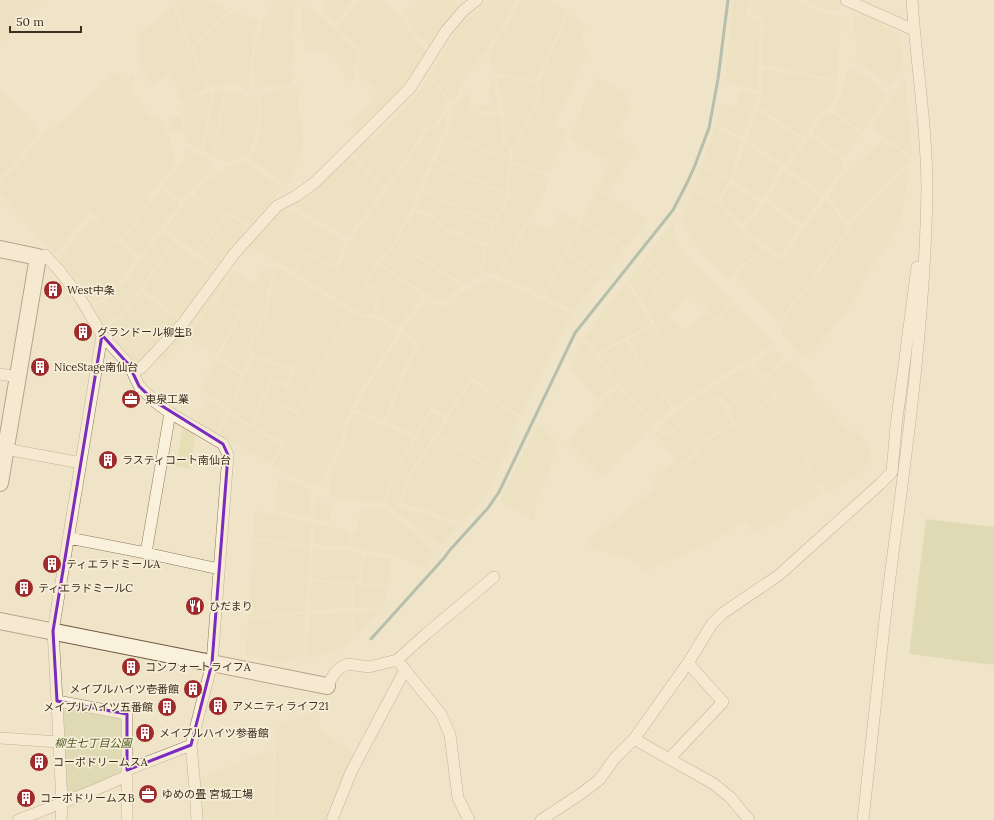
<svg xmlns="http://www.w3.org/2000/svg" width="994" height="820" viewBox="0 0 994 820" font-family="Lora,'Noto Sans JP',serif">
  <rect width="100%" height="100%" fill="#f0e4c8"/>
  <!-- farmland -->
  <path fill="#e6deb5" d="M0 0H43L18 27 0 44Z
    M179 0H210L228 12 191 46 188 40 186 29 181 22 174 3Z
    M273 0H296L295 5 292 33 294 52 292 66 293 79 292 80V85L255 87 254 72 255 50 265 15 270 14Z
    M330 0H353L334 23 323 11 327 3Z
    M360 0H381L400 16 414 38 428 52 392 100 383 106 357 131 350 122 375 101 376 96V90L364 80 358 73 361 53 359 49 337 28Z
    M420 0H452L460 8 431 48 413 31 410 21 404 14Z
    M492 0H516L503 26 494 37 491 44 488 49 463 79 459 87V91L457 96 454 99 451 100 430 76 457 28 480 9Z
    M520 0H546L566 11 567 13 536 80 494 72 489 56 498 37 507 28Z
    M733 0H750L745 15 761 23 759 41V62L757 90 725 82Z
    M754 0H795L816 11 838 16V20L841 21 837 79 763 65V39L765 20 750 12Z
    M804 0H833L841 3V8L837 11 819 7Z
    M173 6 179 24 184 30 186 41 197 64 201 75 208 87 183 101 181 100 176 94 180 90 168 74 153 86 149 80 144 75 140 67 139 56 140 45 136 36Z
    M303 6 312 9 320 15 357 52 358 55 356 66 353 71 356 77 348 83 340 64 330 53 305 49 302 28Z
    M235 12 259 21 253 42 249 92H244L239 82 211 87 203 75 193 48 231 13Z
    M862 12 899 35 903 67 890 85 854 59 858 49 853 19Z
    M569 14 585 25 582 34 584 43 582 48 587 53 555 123 534 110 541 92 539 82Z
    M849 67 869 79 886 95 862 131 836 112 837 110 834 108 841 95Z
    M763 69 837 82 835 97 831 104 826 109 819 113 804 137 759 107 762 94Z
    M114 73 125 81 134 75V80L130 89 150 117 161 120 168 135 176 163 146 198 149 202 119 242 108 233 90 211 55 254 0 194V184L47 131 70 116Z
    M495 76V89L499 104V107L496 110 489 113 479 109V106L492 105 489 90 492 79Z
    M498 76 535 83 538 92 537 96 519 137 511 148 505 138 503 94 498 88Z
    M428 78 448 101 434 127 428 126 425 128 402 165 375 138 421 88Z
    M598 78 625 93 628 101 629 109 614 136 636 148 608 193 598 188 610 161 570 139 586 97Z
    M905 79 912 156 872 128Z
    M300 87V93L298 103 303 136V142L302 148 287 186 250 159 256 146 260 133 261 116 260 95 277 89Z
    M0 88 40 132 0 179Z
    M214 90 224 91 213 154H211L204 150Z
    M211 91 202 149 185 142 183 105 185 102Z
    M226 91 257 98 258 119 254 140 249 153 242 158 227 162 214 156Z
    M466 91 469 97 470 109 489 118 500 115 502 142 509 149V160L448 132 451 125 452 114 454 107 464 98Z
    M739 91 757 95 754 108 742 137 716 123 720 104 736 107Z
    M757 110 803 140 784 165 747 139Z
    M447 111 446 125 405 222 399 230 391 248 388 252 379 258 363 283 379 294 372 314H364L350 308 295 272 306 255 338 269 345 255 343 254 351 240 403 169 427 131 430 129 436 130Z
    M533 112 567 132 553 162 549 174 512 161V149L518 144Z
    M831 112 860 133 844 156 812 133 820 119Z
    M180 115 183 129 172 132 170 117Z
    M715 127 741 141 730 179 702 165Z
    M447 134 510 163 506 178 507 192 435 161Z
    M369 136 401 167 386 186 351 151Z
    M809 136 843 160 842 169 823 194 787 167 801 149Z
    M882 142 899 150 910 160 846 221 829 196 844 174Z
    M745 143 781 168 762 199 733 180Z
    M185 149 193 152 212 161 209 172 205 178 182 200 163 187 181 164 185 158Z
    M348 153 384 189 348 236 290 204Z
    M240 163H247L282 189 250 226 228 211 224 216 195 195 206 181 230 166Z
    M434 163 506 195 502 208 492 222 423 189Z
    M512 164 548 177 545 191 538 205 527 222 505 207 511 193 509 185Z
    M701 167 728 181 718 201 694 188Z
    M909 169 900 221 895 232 864 278 857 295 845 313 810 355 805 357 801 356 781 332 783 328 782 325 797 300 813 283 818 274 861 213 889 185Z
    M784 171 821 197 802 224 767 198Z
    M730 184 760 203 751 215 742 224 720 203Z
    M161 189 180 203 139 256 122 242Z
    M597 190 648 220 627 247 582 221Z
    M422 191 474 216 466 224 459 233 448 229 441 225 433 213 429 212 415 210Z
    M693 191 717 203 747 236 762 247 727 279 692 240 683 222 684 214Z
    M189 198 197 199 223 218 196 252 165 229Z
    M826 199 843 222 846 230 815 272 811 282 795 298 779 323 736 276 764 249 782 260Z
    M765 202 799 228 780 255 750 234 744 226 753 219Z
    M281 206 346 242 338 254 340 257 336 265 305 251 293 271 247 245Z
    M504 209 526 223 498 273H483L486 245 490 241 493 234 494 225Z
    M561 212 579 222 543 297 529 287 516 284 499 275 531 220 550 232Z
    M413 213 429 216 433 218 442 228 447 232 459 236 484 246 480 274 464 284 396 242 400 234 410 220Z
    M228 215 248 228 217 266 198 254Z
    M476 217 491 224V234L488 240 484 243 462 234 467 225Z
    M93 219 118 246 120 244 136 259 119 283 104 297 92 303 82 286 59 259Z
    M673 222 676 241 680 251 732 302 717 319 690 294 671 314 654 293 666 281 645 258Z
    M581 223 625 249 603 275 566 253Z
    M162 232 174 241 156 264 134 299 121 313 106 326 95 308 109 298 125 282Z
    M176 243 212 269 210 271 212 273 180 317 143 289 157 267Z
    M395 244 461 285 446 299 442 300H437L427 294 380 263 391 252Z
    M565 255 601 277 575 310 546 296Z
    M644 260 663 281 652 292 670 317 684 331 706 313 717 323 734 305 773 343 674 407 647 373 632 347 659 332 642 299 628 281Z
    M379 265 423 295 412 311 397 327 376 312 382 294 367 282Z
    M266 267 274 268 267 292 265 312 245 353 250 356 243 372 218 357 231 335 242 313 217 300 230 279 227 276 232 269 253 285Z
    M277 268 281 269 348 311 298 411 280 404 296 368 248 352 268 312 271 292Z
    M220 276 227 280 199 318 162 363 155 357Z
    M492 279 501 282 573 315 565 326 521 415 503 405 493 393 485 385 472 377 447 415 431 407 415 434 387 422 402 381 420 346 403 330 427 302 444 308 447 307 455 301 460 294 484 281Z
    M624 286H627L639 301 651 324 613 344 594 324Z
    M141 293 177 318 176 320 177 322 143 358 135 364 107 328 121 317 133 304Z
    M214 301 238 314 228 334 215 355 187 338Z
    M350 312 360 317H370L380 320 397 333 355 400 342 431 340 443 322 480 316 484 312 485 273 465 294 428 299 414Z
    M593 326 611 345 598 353 584 337Z
    M652 326 656 332 631 346 627 340Z
    M401 334 416 347 402 373 384 421 356 409 360 399Z
    M582 340 617 383 598 400 570 368Z
    M625 340 645 373 672 409 654 423 619 383 599 356Z
    M772 351 780 353 784 358 764 377 755 364Z
    M254 357 291 370 286 384 270 378 251 424 230 411Z
    M216 360 241 375 240 377 242 378 228 409 200 388Z
    M788 360 815 385 810 389 851 433 856 429 867 444 870 451V457L869 462 865 467 861 471 828 492 822 483 819 485 767 377Z
    M752 365 756 371 721 398 719 395 665 434 659 426 693 400 731 375Z
    M758 373 763 380 726 406 722 399Z
    M766 380 773 396 750 415 736 424 727 408Z
    M272 381 286 387 278 406 297 414 292 428 284 442 266 434 253 426Z
    M472 381 483 388 492 396 502 408 520 417 498 470 438 434Z
    M619 387 653 426 644 434 609 395Z
    M608 396 643 435 625 452 589 418Z
    M207 398 227 412 215 434 196 422Z
    M717 398 733 423 714 433 701 443 690 455 680 464 654 433 659 429 665 437Z
    M776 398 821 494 786 514V518L755 532 752 531 748 523 745 522 735 525 727 533 711 542 644 571 640 564 632 559 593 548 588 540 655 489 650 481 674 461 680 468 693 457 701 447 712 438 733 425 735 427Z
    M432 411 445 419 411 470 398 504 407 510 413 512H421L451 524 458 526 443 544H440L386 503 392 479Z
    M354 413 413 438 390 480 384 503 372 501 346 500 331 497 330 484 332 469 344 444 347 429Z
    M229 414 266 437 282 445 271 463 218 434Z
    M588 420 624 453 601 476 567 442 577 429Z
    M538 424 557 442 555 452 543 487 536 500 535 515 533 521 500 501Z
    M183 425 196 433 190 469 176 466Z
    M437 436 497 472 487 493 476 507 465 519 460 520H453L421 508 408 505 402 501 413 472Z
    M278 477 306 488 310 492 309 516 275 511Z
    M316 496 325 504 332 507 330 522 315 519Z
    M362 508H372L386 511 409 528 435 553 422 567 398 556 351 547 353 533H356Z
    M255 511 311 523 310 546 253 537Z
    M315 524 338 528 350 533 348 547 313 544Z
    M253 540 310 548 306 611 249 617Z
    M313 549 349 551 362 554 359 580H356V583L312 579Z
    M365 554 391 560 388 586 361 583Z
    M311 581 352 585 351 608 310 610Z
    M355 585 387 588 384 608H353Z
    M380 611 356 637 354 612Z
    M350 612 353 640 344 646 334 651 322 655 307 658 309 614Z
    M305 614 304 654 300 655 299 658 278 662 246 655 248 620Z
    M320 710 319 728 340 744 355 755 327 820H274L277 726Z
    M273 749 271 820H200L198 779Z"/>
  <!-- green -->
  <path fill="#c9cf9b" d="M926 519 994 527V665L909 654Z
    M67 708 123 719 122 774 67 796 62 713Z"/>
  <g fill="none" stroke-linecap="round" stroke-linejoin="round">
    <!-- stream -->
    <path stroke="#6f938a" stroke-width="3" d="M371 639 444 558 449 551 488 508 499 492 575 333 673 210 688 181 695 165 709 128 718 79 728 0"/>
    <defs>
      <path id="street" d="M846 0 914 30
        M38 257 45 255 58 269 79 296 102 335 129 365 139 386 154 401 170 413 223 444 228 455 212 663 191 745 195 788 197 820
        M133 373 142 367 184 322 234 254 277 206 296 196 314 183 366 132 410 88 446 31 464 10 477 0
        M0 374 18 377
        M6 449 81 463
        M69 538 146 553 219 569
        M146 553 170 413
        M397 660 441 714 450 735 458 798 469 820
        M327 686 334 674 340 668 348 664 369 667 397 660 426 634 494 577
        M57 701 127 714V820
        M0 738 59 742
        M634 739 714 784 731 798 749 820
        M669 759 723 702 688 663
        M127 770 191 745
        M18 820 97 789 127 776
        M61 820 62 803 57 701 53 631 102 335
        M332 820 351 772 405 670
        M541 820 582 793 599 780 615 758 634 739 688 663 712 624 723 613 779 575 880 484 892 472 896 426 917 267
        M863 820C872 739 880 658 890 577 907 449 925 320 927 190 927 126 916 63 912 0"/>
      <path id="secondary" d="M0 249 38 257 0 483
        M0 621 327 686"/>
    </defs>
    <!-- street casing -->
    <use href="#street" stroke="#8d765c" stroke-width="12"/>
    <!-- secondary casing -->
    <use href="#secondary" stroke="#6f573f" stroke-width="18"/>
    <!-- street -->
    <use href="#street" stroke="#faf1dc" stroke-width="11"/>
    <!-- secondary -->
    <use href="#secondary" stroke="#faf1dc" stroke-width="16"/>
  </g>
  <!-- marked area -->
  <path d="M0 0H994V820H0ZM102 335 129 365 139 386 154 401 223 444 228 455 212 663 191 745 127 770V714L57 701 53 631Z" fill="#f0e4c8" fill-opacity=".55" fill-rule="evenodd"/>
  <path fill="none" stroke="#7b2cbf" stroke-width="3" stroke-linejoin="round" d="M102 335 129 365 139 386 154 401 223 444 228 455 212 663 191 745 127 770V714L57 701 53 631Z"/>
  <!-- icons -->
  <defs>
    <symbol id="building-disc" viewBox="-11 -11 22 22"><circle r="9.5" fill="#9e2a2b" stroke="#f7eed8"/><path d="M-4-6H4V6H1V3H-1V6H-4ZM-2.5-4.3h1.7v1.8h-1.7ZM.8-4.3h1.7v1.8H.8ZM-2.5-1h1.7V.8h-1.7ZM.8-1h1.7V.8H.8Z" fill="#fff"/></symbol>
    <symbol id="office-disc" viewBox="-11 -11 22 22"><circle r="9.5" fill="#9e2a2b" stroke="#f7eed8"/><path d="M-6-3h4V-5.5h4V-3h4V5H-6ZM-1-4.5V-3h2v-1.5ZM-6 0V1H6V0Z" fill="#fff"/></symbol>
    <symbol id="restaurant-disc" viewBox="-11 -11 22 22"><circle r="9.5" fill="#9e2a2b" stroke="#f7eed8"/><path d="M-5-6h1v4h1v-4h1v4h1v-4h1v5L-1.5 .5V6h-2V.5L-5-1ZM5-6V6H3V1.5H1.5Q1.5-4 5-6Z" fill="#fff"/></symbol>
  </defs>
  <g fill-rule="evenodd">
    <use href="#building-disc" x="42" y="279" width="22" height="22"/>
    <use href="#building-disc" x="72" y="321" width="22" height="22"/>
    <use href="#building-disc" x="29" y="356" width="22" height="22"/>
    <use href="#office-disc" x="120" y="388" width="22" height="22"/>
    <use href="#building-disc" x="97" y="449" width="22" height="22"/>
    <use href="#building-disc" x="41" y="553" width="22" height="22"/>
    <use href="#building-disc" x="13" y="577" width="22" height="22"/>
    <use href="#restaurant-disc" x="184" y="595" width="22" height="22"/>
    <use href="#building-disc" x="120" y="656" width="22" height="22"/>
    <use href="#building-disc" x="182" y="678" width="22" height="22"/>
    <use href="#building-disc" x="207" y="695" width="22" height="22"/>
    <use href="#building-disc" x="156" y="696" width="22" height="22"/>
    <use href="#building-disc" x="134" y="722" width="22" height="22"/>
    <use href="#building-disc" x="28" y="751" width="22" height="22"/>
    <use href="#office-disc" x="137" y="783" width="22" height="22"/>
    <use href="#building-disc" x="15" y="787" width="22" height="22"/>
  </g>
  <g text-anchor="middle" dominant-baseline="central" stroke-width="3.5" stroke-linejoin="round" paint-order="stroke">
    <!-- poi labels -->
    <g font-size="11" fill="#3d2e20" stroke="#f7eed8" text-anchor="start">
      <text x="67" y="290">West中条</text>
      <text x="97" y="332">グランドール柳生B</text>
      <text x="54" y="367">NiceStage南仙台</text>
      <text x="145" y="399">東泉工業</text>
      <text x="122" y="460">ラスティコート南仙台</text>
      <text x="66" y="564">ティエラドミールA</text>
      <text x="38" y="588">ティエラドミールC</text>
      <text x="209" y="606">ひだまり</text>
      <text x="145" y="667">コンフォートライフA</text>
      <text x="179" y="689" text-anchor="end">メイプルハイツ壱番館</text>
      <text x="232" y="706">アメニティライフ21</text>
      <text x="153" y="707" text-anchor="end">メイプルハイツ五番館</text>
      <text x="159" y="733">メイプルハイツ参番館</text>
      <text x="53" y="762">コーポドリームスA</text>
      <text x="162" y="794">ゆめの畳 宮城工場</text>
      <text x="40" y="798">コーポドリームスB</text>
    </g>
    <!-- park labels -->
    <g font-size="11" font-style="italic" fill="#4d5a26" stroke="#f7eed8">
      <text x="93" y="743">柳生七丁目公園</text>
    </g>
  </g>
  <!-- scale -->
  <path d="M10 26v6h71v-6" fill="none" stroke="#3d2e20" stroke-width="2"/>
  <text x="16" y="26" font-size="12" fill="#3d2e20" stroke="#f7eed8" stroke-width="3" paint-order="stroke">50 m</text>
</svg>
